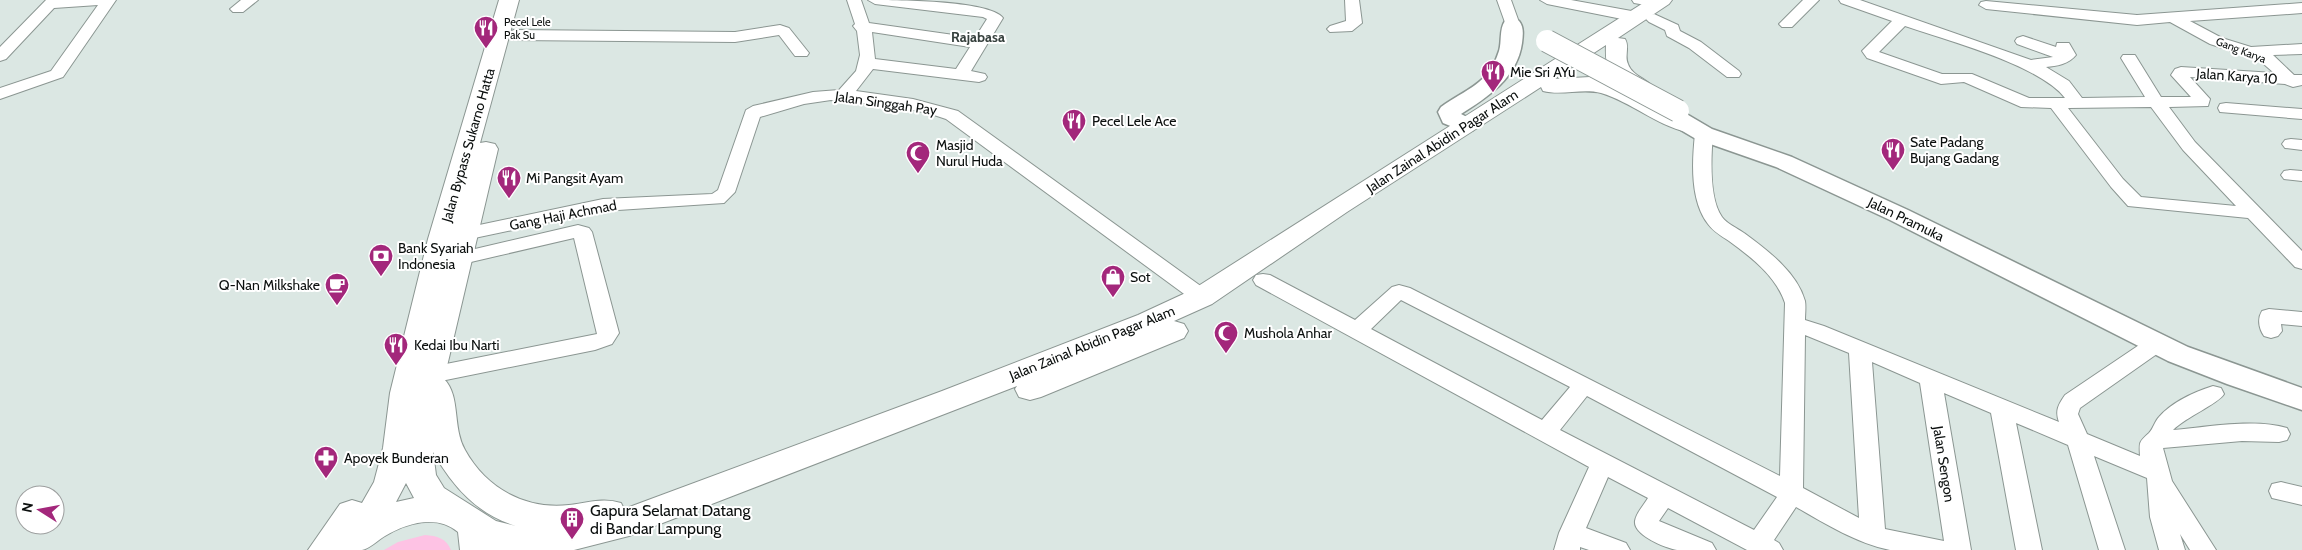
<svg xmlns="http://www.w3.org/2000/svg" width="2302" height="550" viewBox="0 0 2302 550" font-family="Cabin,sans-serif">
  <rect width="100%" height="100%" fill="#dbe7e3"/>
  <!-- green -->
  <path fill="#fec2e4" d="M425 535C437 536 446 538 451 550H384L398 542Z"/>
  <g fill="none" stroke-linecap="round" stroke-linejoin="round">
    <defs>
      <path id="minor" d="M46 0H116L63 77 0 99V88L51 71 98 5 54 8 6 59 0 61V47Z
        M241 0H258L243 12H233L230 9Z
        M847 0H861L869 23 975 38 987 19 983 17 875 4 868 0C891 0 990 0 1003 18L971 71 985 74 987 77 985 80 979 82 873 69 856 91 913 99 958 111 1209 292 1212 297 1209 302 1202 304 1195 302 946 119 928 113 893 106 831 100 804 104 760 117 735 192 724 203 603 211 465 240 458 238 455 234 458 230 465 228 603 199 712 194 718 190 746 110 753 106 813 92 839 90 856 71 860 55 857 31 853 26 855 24ZM872 32 970 47 956 69 875 59Z
        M1345 0H1359L1362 23 1352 31 1330 32 1327 29 1330 26 1346 21Z
        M1497 0H1511L1520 25 1517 28H1507Z
        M1540 0H1571L1637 12 1642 14 1645 17 1642 20 1637 22 1547 4Z
        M1632 0H1662L1664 3 1657 7 1634 3Z
        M1803 0H1819L1792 27H1782L1779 24Z
        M1839 0H1860L2031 60 2053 57 2017 44 2015 41 2017 38 2023 36 2056 47 2057 43H2069L2076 55C2069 64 2057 66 2046 67L2069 81 2082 98 2145 97 2121 58 2123 55H2135L2161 97H2191L2171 75 2175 69 2181 67 2274 73 2259 60 2210 44 2170 22 2137 25 1986 9 1979 5 1981 2 1986 1 2137 15 2302 3V13L2190 21 2222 38 2251 47 2302 44V54L2273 55 2294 75H2302V85L2293 87 2285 84 2190 77 2210 99 2208 106 2169 107 2195 142 2302 251V269L2295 267 2248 218 2128 206 2111 187 2051 108 2021 107 1964 82 1941 84 1867 58 1862 51 1892 21 1841 3ZM1905 26C1946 40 2040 65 2065 98H2029L1972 74H1942L1879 52ZM2151 107 2183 150 2236 206 2141 197 2123 179 2068 108Z
        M1654 14 1678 25 1680 31 1701 42 1739 71 1741 74 1739 77H1727L1689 48 1667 36 1665 30 1649 22 1646 19 1649 16Z
        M780 25 789 28 809 53 807 56H795L779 35 735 42 514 40 509 38 506 35 509 32 514 30 735 32Z
        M2226 103 2302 109V119L2220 112 2218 108 2220 104Z
        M1704 129 1710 130 1713 134C1711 156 1709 199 1722 217 1727 224 1737 228 1744 233 1767 250 1797 272 1805 301 1806 307 1805 314 1805 320L1824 326 2059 422C2055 411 2058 405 2065 395L2148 339 2156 337 2164 339 2167 344 2164 349 2080 408 2078 414 2087 434 2140 456C2139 442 2139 442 2149 433 2153 429 2155 421 2159 417 2172 402 2194 392 2213 386L2221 388 2224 394C2218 404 2186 417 2173 430 2207 427 2255 418 2287 428L2290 434 2287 440 2279 442 2242 441 2163 448 2172 481 2216 550H2190L2180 534 2185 550H2159L2150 517 2147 478 2094 456 2125 550H2099L2068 445 2016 423 2042 550H2016L1991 413 1944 393 1971 550H1890C1856 543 1826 524 1796 507L1774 540 1779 543 1783 550H1747L1668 508 1659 521 1712 543 1716 550C1703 550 1689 550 1677 550 1665 548 1633 535 1635 521 1636 513 1644 505 1648 498L1608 477 1586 528 1626 543 1630 550H1589L1580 547V550H1554L1559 533 1589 467 1256 285 1253 280 1256 275 1263 274 1270 275 1355 320 1392 287 1399 285 1410 288 1780 476 1785 303C1776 276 1751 257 1729 241 1721 236 1713 231 1708 224 1690 201 1692 162 1695 134L1698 130ZM1401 300 1570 387 1542 420 1371 329ZM1805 335 1849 353 1859 518 1803 488ZM1872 362 1920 383 1944 541 1885 529ZM1587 396 1777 497 1754 530 1560 430Z
        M2291 139 2302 140V150L2285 148 2282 144 2285 140Z
        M2290 170 2302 171V181L2284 179 2281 175 2284 171Z
        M578 225 589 228 592 232 619 333 612 344 595 350 431 383 423 380 420 375 423 370 431 367 597 334 574 238 458 265 451 263 448 259 451 255 458 253Z
        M2269 309 2302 312V326L2281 324 2282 331 2278 336 2271 338 2264 336C2259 329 2257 319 2262 311Z
        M2281 482 2302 487V505L2272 498 2269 491 2272 484Z"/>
      <path id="major" d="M1512 19 1519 21C1524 27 1523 35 1522 43 1517 78 1488 97 1461 114L1473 120 1476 125 1473 130 1465 132 1443 123 1438 112 1441 107C1466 89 1489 84 1499 51 1502 42 1499 29 1505 21Z
        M1670 107 1678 109 1712 129 1792 157 1908 210 2188 347 2302 388V410L2227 384 2168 361 1890 220 1776 167 1696 139 1662 119 1659 114 1662 109Z"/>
      <path id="highway" d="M499 0H519L480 143 486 142 495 144 498 149 444 379C461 396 452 427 465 450 486 488 525 510 569 505 587 503 603 497 621 503L624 509 942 391 1138 315 1192 290 1648 0H1672L1669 4 1618 38 1625 39C1630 47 1624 56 1628 64 1632 76 1648 79 1655 89L1652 94 1646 95 1695 120 1699 125 1695 130 1687 132C1656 125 1631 102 1601 93 1582 88 1562 96 1543 91L1541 87 1347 212 1212 304 1174 321 1184 324 1188 331 1184 338 1041 397 1030 400 1019 397 1015 389 1017 386 629 536 574 550H460L458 532C437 514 406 523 385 536 378 540 369 549 362 550 345 550 325 550 308 550L340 504 352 500 362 503 374 482 383 448 390 393 428 239ZM1606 45C1605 66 1608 74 1626 87L1590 77 1554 79ZM433 452C453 487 477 514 516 526L496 521 444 488 436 475ZM406 483 414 498 396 502Z"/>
    </defs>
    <!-- minor casing -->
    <use href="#minor" stroke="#8b9692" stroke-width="2"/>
    <!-- major casing -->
    <use href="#major" stroke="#8b9692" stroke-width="3"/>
    <!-- highway casing -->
    <use href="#highway" stroke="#8b9692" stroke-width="2"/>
    <!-- minor -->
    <use href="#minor" fill="#fff" fill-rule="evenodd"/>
    <!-- major -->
    <use href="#major" fill="#fff" fill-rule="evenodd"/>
    <!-- highway -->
    <use href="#highway" fill="#fff" fill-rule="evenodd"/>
    <defs>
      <path id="major-bridge" d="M1547 41 1678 111"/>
    </defs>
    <!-- major-bridge casing -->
    <use href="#major-bridge" stroke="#8b9692" stroke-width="24" stroke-linecap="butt"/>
    <!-- major-bridge -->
    <use href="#major-bridge" stroke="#fff" stroke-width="22"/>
  </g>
  <!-- icons -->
  <defs>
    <symbol id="restaurant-pin" viewBox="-11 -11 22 30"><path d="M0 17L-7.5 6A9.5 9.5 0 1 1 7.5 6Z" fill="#a3277b" stroke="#fff"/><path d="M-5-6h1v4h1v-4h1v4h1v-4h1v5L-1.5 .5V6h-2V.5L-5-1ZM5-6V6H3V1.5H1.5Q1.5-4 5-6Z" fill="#fff"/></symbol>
    <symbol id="mosque-pin" viewBox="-11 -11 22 30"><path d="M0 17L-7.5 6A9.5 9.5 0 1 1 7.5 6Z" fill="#a3277b" stroke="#fff"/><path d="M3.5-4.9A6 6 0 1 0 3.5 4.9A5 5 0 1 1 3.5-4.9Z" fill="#fff"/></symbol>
    <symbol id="bank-pin" viewBox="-11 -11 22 30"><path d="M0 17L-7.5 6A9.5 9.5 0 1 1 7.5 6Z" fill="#a3277b" stroke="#fff"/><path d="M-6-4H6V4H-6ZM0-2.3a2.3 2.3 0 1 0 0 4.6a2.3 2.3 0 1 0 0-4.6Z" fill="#fff"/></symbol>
    <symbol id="shop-pin" viewBox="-11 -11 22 30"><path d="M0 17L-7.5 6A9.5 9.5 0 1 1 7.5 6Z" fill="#a3277b" stroke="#fff"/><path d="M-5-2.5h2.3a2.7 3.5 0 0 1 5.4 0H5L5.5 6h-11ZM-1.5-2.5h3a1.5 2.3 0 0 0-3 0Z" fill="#fff"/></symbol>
    <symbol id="cafe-pin" viewBox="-11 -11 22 30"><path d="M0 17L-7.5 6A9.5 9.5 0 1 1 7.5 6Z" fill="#a3277b" stroke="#fff"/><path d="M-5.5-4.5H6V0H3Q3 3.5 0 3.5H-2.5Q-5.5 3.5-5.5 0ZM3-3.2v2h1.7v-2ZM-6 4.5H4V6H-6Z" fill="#fff"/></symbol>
    <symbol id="pharmacy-pin" viewBox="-11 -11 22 30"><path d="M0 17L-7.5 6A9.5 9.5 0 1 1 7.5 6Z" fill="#a3277b" stroke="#fff"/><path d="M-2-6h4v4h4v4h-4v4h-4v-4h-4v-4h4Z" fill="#fff"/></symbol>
    <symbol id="building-pin" viewBox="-11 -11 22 30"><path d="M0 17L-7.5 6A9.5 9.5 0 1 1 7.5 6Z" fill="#a3277b" stroke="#fff"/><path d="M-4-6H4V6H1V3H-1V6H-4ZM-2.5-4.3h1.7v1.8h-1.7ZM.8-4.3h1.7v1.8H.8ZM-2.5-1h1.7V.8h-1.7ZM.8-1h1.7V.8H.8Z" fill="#fff"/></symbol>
  </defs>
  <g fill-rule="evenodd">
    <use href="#restaurant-pin" x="472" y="14" width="28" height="38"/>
    <use href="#restaurant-pin" x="1479" y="58" width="28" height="38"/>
    <use href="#restaurant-pin" x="1060" y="107" width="28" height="38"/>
    <use href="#restaurant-pin" x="1879" y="136" width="28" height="38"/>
    <use href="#mosque-pin" x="904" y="139" width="28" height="38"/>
    <use href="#restaurant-pin" x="495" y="164" width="28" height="38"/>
    <use href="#bank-pin" x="367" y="242" width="28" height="38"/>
    <use href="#shop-pin" x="1099" y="263" width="28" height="38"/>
    <use href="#cafe-pin" x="323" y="271" width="28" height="38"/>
    <use href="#mosque-pin" x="1212" y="319" width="28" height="38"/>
    <use href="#restaurant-pin" x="382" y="331" width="28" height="38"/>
    <use href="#pharmacy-pin" x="312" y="444" width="28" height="38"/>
    <use href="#building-pin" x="558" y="505" width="28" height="38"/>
  </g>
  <g text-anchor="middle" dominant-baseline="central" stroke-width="4" stroke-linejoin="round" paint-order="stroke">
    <!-- far-poi labels -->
    <g font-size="11" fill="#0b0f0e" stroke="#fff" text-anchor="start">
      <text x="504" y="22">Pecel Lele<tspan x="504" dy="13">Pak Su</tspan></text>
    </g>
    <!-- far-street labels -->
    <g font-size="11" fill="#0b0f0e" stroke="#fff">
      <text transform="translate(2241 50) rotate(21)">Gang Karya</text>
    </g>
    <!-- far-quarter labels -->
    <g font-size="14" font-weight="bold" fill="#37413e" stroke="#fff">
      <text x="978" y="37">Rajabasa</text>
    </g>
    <!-- poi labels -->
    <g font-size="14" fill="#0b0f0e" stroke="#fff" text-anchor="start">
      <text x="1510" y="72">Mie Sri AYu</text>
      <text x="1092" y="121">Pecel Lele Ace</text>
      <text x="1910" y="142">Sate Padang<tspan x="1910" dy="16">Bujang Gadang</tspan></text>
      <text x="936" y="145">Masjid<tspan x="936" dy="16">Nurul Huda</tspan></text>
      <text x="526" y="178">Mi Pangsit Ayam</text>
      <text x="398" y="248">Bank Syariah<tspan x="398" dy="16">Indonesia</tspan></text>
      <text x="1130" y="277">Sot</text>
      <text x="320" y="285" text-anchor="end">Q-Nan Milkshake</text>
      <text x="1244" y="333">Mushola Anhar</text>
      <text x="414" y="345">Kedai Ibu Narti</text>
      <text x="344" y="458">Apoyek Bunderan</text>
    </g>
    <!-- street labels -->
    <g font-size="14" fill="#0b0f0e" stroke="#fff">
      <text transform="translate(2237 76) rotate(4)">Jalan Karya 10</text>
      <text transform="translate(886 103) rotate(8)">Jalan Singgah Pay</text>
      <text transform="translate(1442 141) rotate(-33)">Jalan Zainal Abidin Pagar Alam</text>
      <text transform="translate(468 145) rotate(-74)">Jalan Bypass Sukarno Hatta</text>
      <text transform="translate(563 215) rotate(-11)">Gang Haji Achmad</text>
      <text transform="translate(1906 219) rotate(26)">Jalan Pramuka</text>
      <text transform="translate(1092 343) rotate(-22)">Jalan Zainal Abidin Pagar Alam</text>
      <text transform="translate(1944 464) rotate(81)">Jalan Sengon</text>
    </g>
    <!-- near-poi labels -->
    <g font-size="16" fill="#0b0f0e" stroke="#fff" text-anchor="start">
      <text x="590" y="510">Gapura Selamat Datang<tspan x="590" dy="18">di Bandar Lampung</tspan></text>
    </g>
  </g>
  <!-- north arrow -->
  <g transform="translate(40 510) rotate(281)"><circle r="24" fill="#ffffff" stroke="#9d9f9f"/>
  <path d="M0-4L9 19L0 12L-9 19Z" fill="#a3277b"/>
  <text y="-8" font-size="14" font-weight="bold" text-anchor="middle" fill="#0b0f0e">N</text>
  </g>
</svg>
